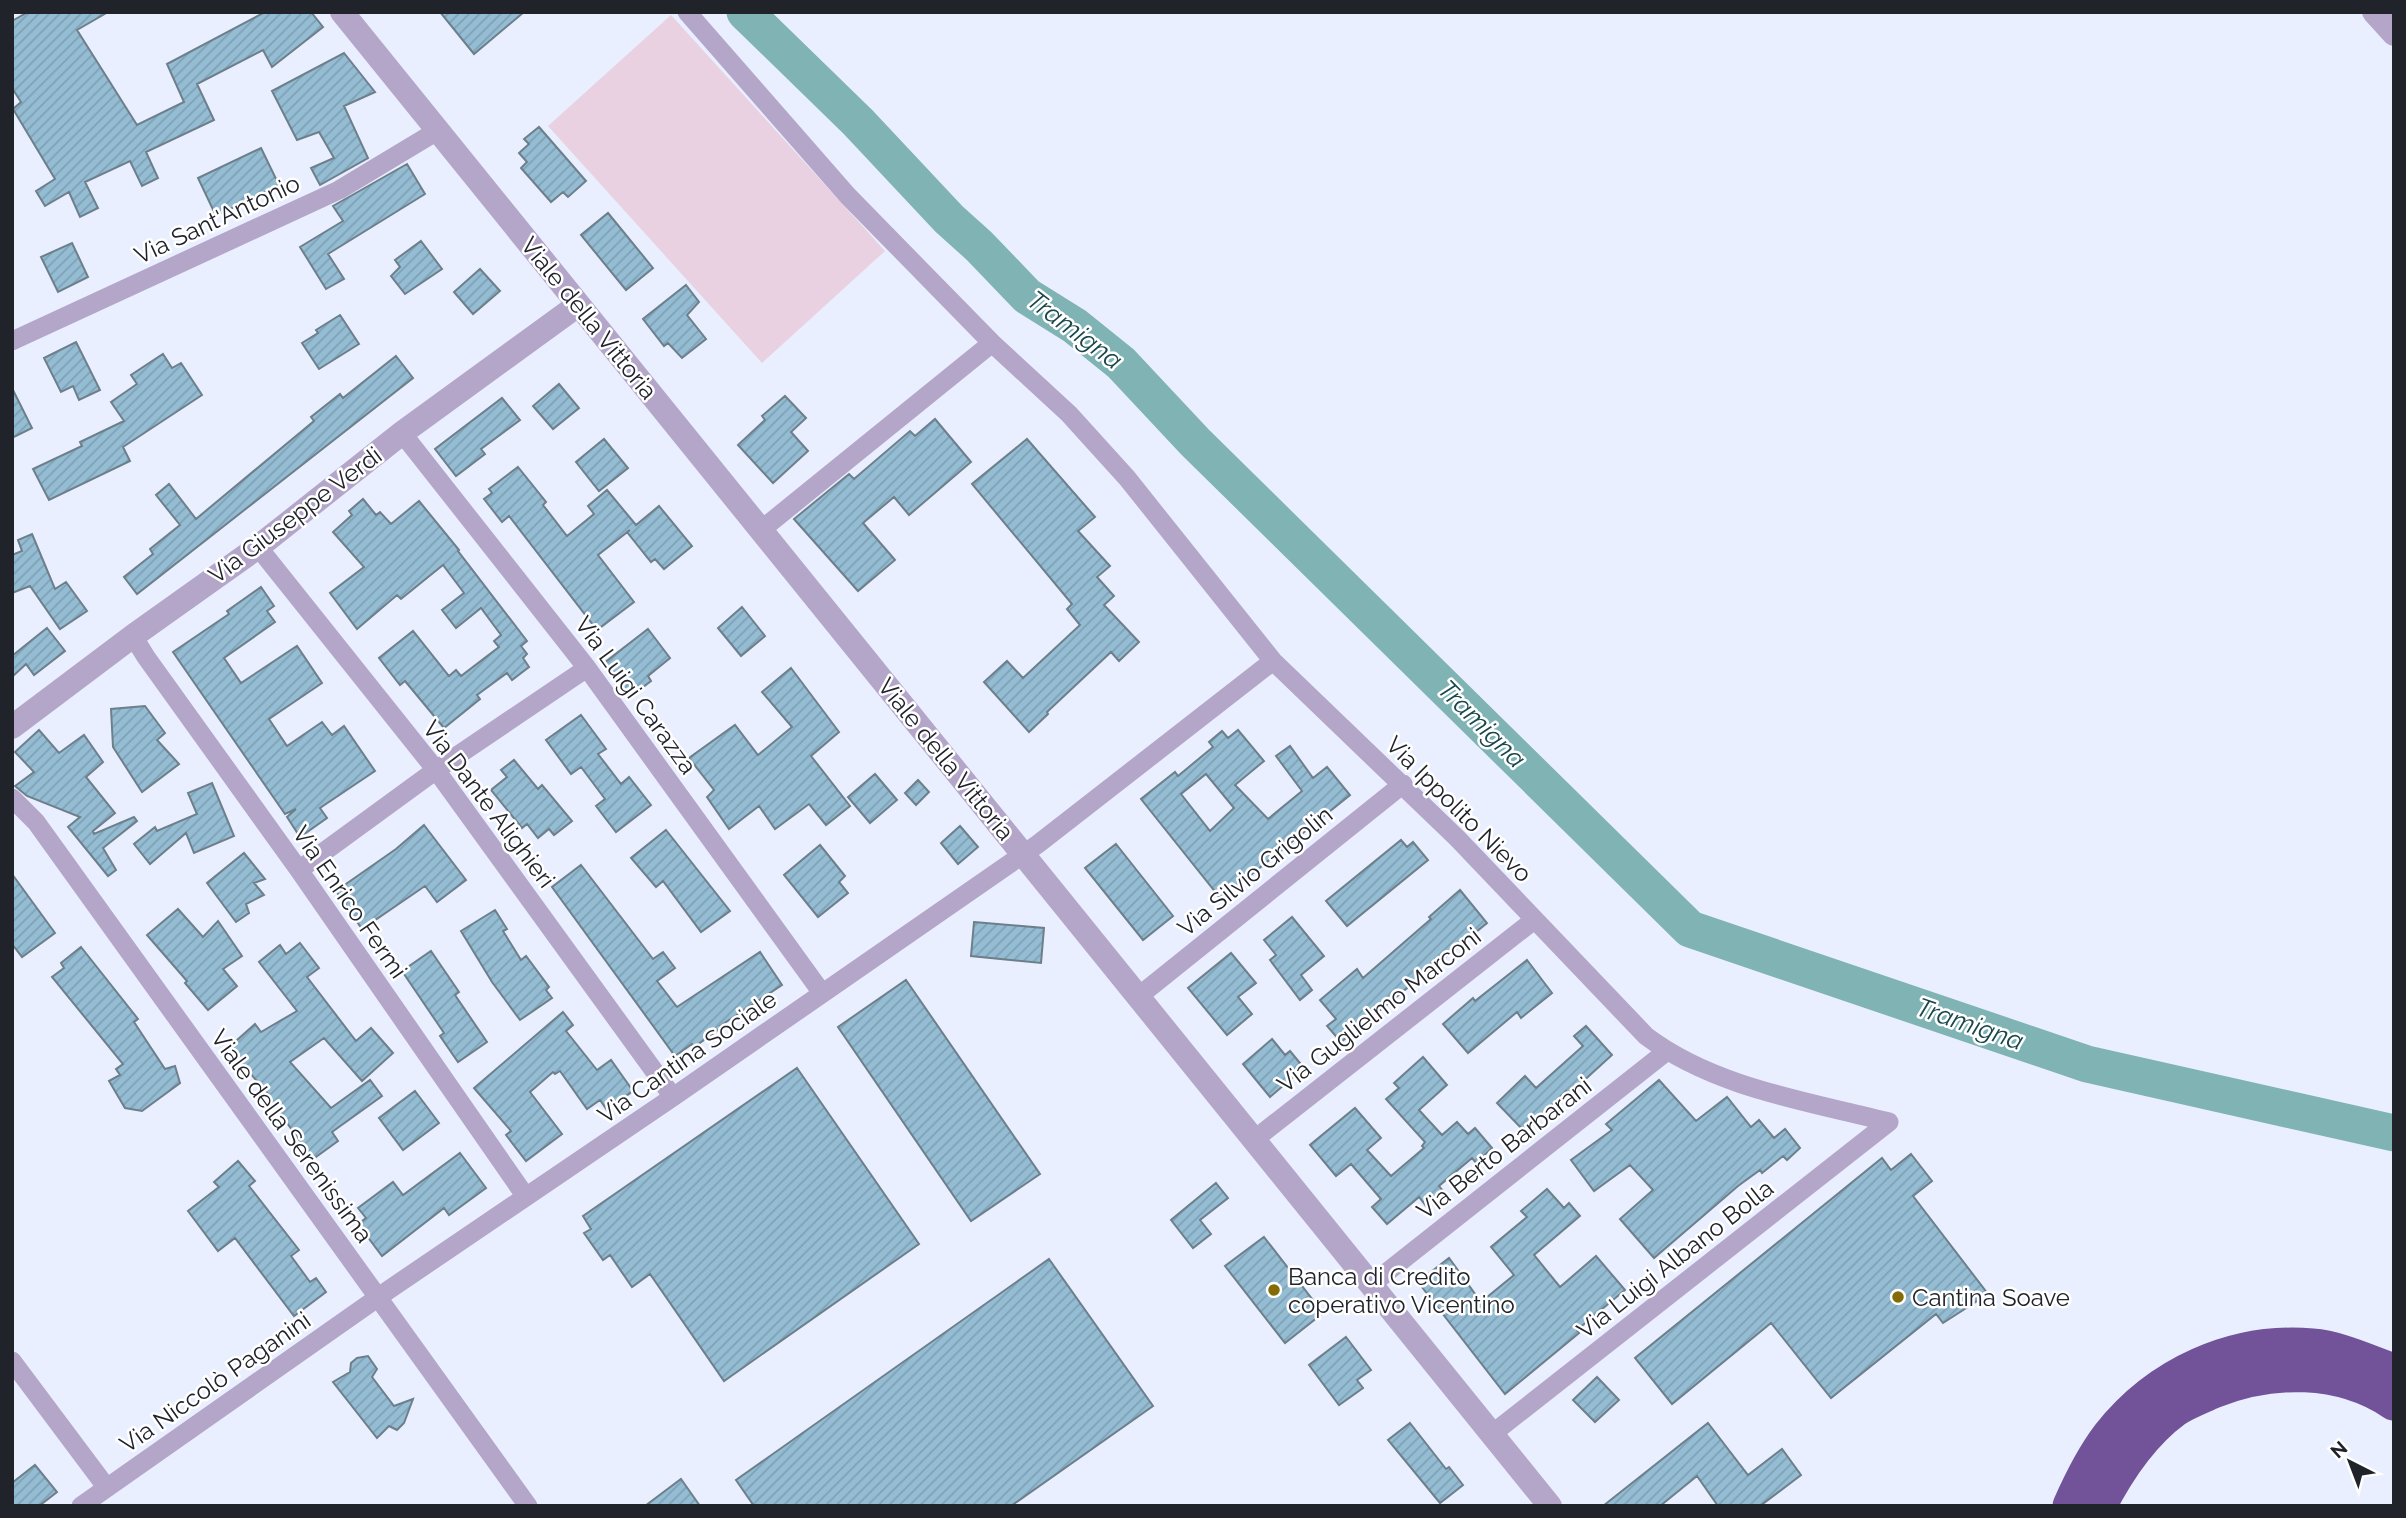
<svg xmlns="http://www.w3.org/2000/svg" width="2406" height="1518" viewBox="0 0 2406 1518" font-family="Raleway,sans-serif">
  <defs>
    <pattern id="building-hatch" width="6" height="6" patternUnits="userSpaceOnUse" patternTransform="scale(1.75)"><rect width="6" height="6" fill="#94bcd3"/><path d="M-1 1l2-2M0 6l6-6M5 7l2-2" fill="none" stroke="#7fa1b5"/></pattern>
  </defs>
  <rect width="100%" height="100%" fill="#e9effe"/>
  <!-- garden -->
  <path fill="#e9d1e1" d="M671 15 885 251 762 363 548 126Z"/>
  <g fill="none" stroke-linecap="round" stroke-linejoin="round">
    <!-- river -->
    <path stroke="#80b3b4" stroke-width="37" d="M745 12 858 122 949 219 979 246 1027 296 1075 326 1121 363 1195 442 1690 929 2087 1064 2394 1133"/>
  </g>
  <!-- building -->
  <path fill="url(#building-hatch)" stroke="#6d7f8a" stroke-width="2" fill-rule="evenodd" d="M28 12H108L77 30 137 125 184 102 167 64 265 12H311L323 27 272 67 263 50 197 84 214 120 146 152 158 178 142 186 130 161 85 182 98 208 80 217 69 192 45 206 36 191 55 179 13 109 21 102 12 88V21Z
    M440 12H524L474 54Z
    M344 53 375 92 344 106 368 158 320 185 311 168 334 158 319 132 297 140 272 91Z
    M539 127 586 181 568 197 563 192 551 202 521 168 527 162 519 153 529 144 524 139Z
    M261 148 279 185 216 216 198 178Z
    M407 164 425 194 328 254 344 279 326 289 300 247 343 221 333 206Z
    M608 213 653 268 626 290 581 235Z
    M421 241 442 269 405 294 391 276 400 267 395 260Z
    M72 243 88 277 58 292 41 257Z
    M480 269 500 291 473 314 454 292Z
    M686 285 699 302 687 315 706 339 682 358 668 343 664 346 643 319Z
    M340 315 359 344 319 369 302 343 318 333 316 330Z
    M76 342 100 390 79 400 73 386 61 392 44 358Z
    M163 354 172 368 181 363 202 395 123 447 130 461 49 500 33 469 82 446 80 442 124 421 111 402 137 384 131 375Z
    M396 356 413 378 137 594 124 577 153 554 150 549 180 525 156 495 169 484 196 519 314 421 311 417 340 394 343 398Z
    M559 384 579 408 553 429 533 406Z
    M12 388 32 428 12 438Z
    M785 396 806 418 791 432 808 451 773 483 738 445 765 420 762 416Z
    M502 398 520 420 481 449 485 454 456 476 435 449Z
    M935 419 971 462 909 515 894 497 863 523 895 560 858 591 794 519 849 474 854 479 910 431 915 436Z
    M604 439 628 468 599 491 576 462Z
    M1027 439 1095 517 1078 531 1110 566 1097 577 1114 596 1104 605 1139 642 1119 661 1111 652 1047 712 1048 714 1029 732 984 682 1007 661 1023 678 1080 625 1067 609 1072 604 972 484Z
    M518 467 546 502 543 505 567 536 594 514 588 506 607 490 636 525 659 506 692 546 664 569 655 559 651 562 627 532 630 530 598 555 634 602 597 630 509 516 502 522 484 499 492 493 489 489Z
    M363 499 376 515 380 512 391 524 419 501 459 550 458 551 527 641 521 646 527 654 523 658 529 667 512 680 507 673 477 695 480 699 444 728 405 681 400 685 379 658 413 631 449 676 456 670 461 676 499 647 494 641 501 635 481 608 456 628 442 610 464 593 443 565 401 599 397 595 357 629 330 593 364 567 333 532 352 515 349 511Z
    M32 534 55 589 66 582 87 611 60 629 30 586 12 593V555L22 551 18 540Z
    M261 587 274 606 267 611 275 622 224 658 241 683 297 646 322 683 269 719 287 746 322 722 332 735 344 726 375 771 320 808 327 818 300 837 287 817 296 809 285 814 173 652 229 614 227 611Z
    M742 607 765 636 741 656 718 628Z
    M47 628 65 651 34 675 26 664 12 677V656Z
    M648 629 670 658 648 676 651 681 630 697 604 663Z
    M791 668 839 732 811 756 850 806 826 825 809 804 775 829 759 806 729 829 707 797 714 790 689 758 735 725 758 755 792 727 762 692Z
    M145 706 165 733 157 740 179 764 142 792 113 747 111 709Z
    M581 715 606 749 598 754 621 784 629 777 651 805 616 832 596 806 605 799 581 767 571 774 546 740Z
    M39 730 59 753 84 735 103 762 86 777 115 813 93 831 94 834 134 817 137 821 103 848 116 870 108 876 68 827 80 817 27 796 15 786 34 772 15 752Z
    M1238 730 1264 761 1235 785 1268 819 1302 791 1276 756 1290 746 1313 778 1327 767 1350 795 1221 899 1141 799 1175 772 1178 776 1213 747 1209 742 1222 731 1228 738ZM1206 774 1234 808 1210 831 1181 794Z
    M514 760 538 789 542 785 572 821 554 835 549 829 538 838 527 824 522 828 491 790 507 777 501 770Z
    M875 774 897 800 870 823 848 797Z
    M918 780 929 792 916 805 905 793Z
    M212 783 234 836 194 853 186 833 150 864 134 844 155 827 157 831 197 814 188 793Z
    M424 825 466 880 437 902 425 886 362 929 336 891 396 849Z
    M960 826 978 847 958 864 941 843Z
    M666 830 730 911 701 932 663 881 656 887 631 858Z
    M1401 840 1407 847 1413 842 1428 860 1347 926 1326 901Z
    M1116 844 1173 916 1143 940 1085 868Z
    M820 845 845 876 839 882 848 893 818 917 784 875Z
    M244 853 265 879 254 883 264 895 246 904 249 913 236 922 207 883Z
    M581 865 653 959 663 952 675 968 657 981 677 1007 760 952 782 985 720 1026 721 1028 694 1047 692 1044 675 1056 552 887Z
    M12 874 55 933 22 957 12 944Z
    M1460 890 1487 923 1341 1042 1327 1026 1336 1019 1320 1000 1357 969 1363 978 1431 919 1429 917Z
    M178 909 203 937 218 921 242 956 223 969 237 986 208 1010 185 983 187 981 147 935Z
    M495 910 507 929 503 931 521 960 526 956 549 987 546 990 552 998 520 1020 492 982 461 931Z
    M1292 917 1324 956 1301 975 1312 990 1300 1000 1270 960 1276 955 1264 940Z
    M974 922 1044 928 1041 963 971 956Z
    M300 943 319 968 307 977 356 1041 371 1028 393 1053 362 1081 324 1038 290 1062 331 1108 370 1080 382 1096 332 1132 338 1141 313 1159 287 1123 267 1099 270 1096 228 1048 255 1024 261 1032 297 1011 259 962 280 945 286 954Z
    M81 947 138 1019 134 1022 165 1069 175 1066 180 1083 142 1111 125 1108 109 1081 120 1075 116 1069 123 1064 52 977 64 968 61 963Z
    M431 951 459 992 455 995 487 1042 458 1062 440 1036 444 1033 402 971Z
    M1231 953 1256 983 1238 997 1252 1014 1227 1035 1188 988Z
    M1527 960 1552 993 1521 1018 1517 1012 1468 1053 1443 1024 1473 998 1475 1001Z
    M906 980 1040 1174 971 1221 838 1027Z
    M563 1012 573 1025 566 1031 597 1070 611 1060 633 1091 607 1110 600 1100 587 1109 560 1071 555 1074 553 1072 530 1092 562 1134 526 1161 506 1135 511 1131 474 1088Z
    M1586 1026 1612 1055 1569 1094 1566 1091 1525 1132 1497 1103 1525 1076 1536 1088 1583 1046 1574 1036Z
    M1272 1039 1285 1055 1290 1051 1304 1068 1270 1097 1243 1064Z
    M1423 1057 1447 1085 1419 1110 1442 1135 1457 1122 1468 1134 1475 1128 1492 1148 1476 1163 1472 1158 1439 1186 1443 1191 1426 1206 1419 1197 1387 1224 1372 1207 1381 1199 1351 1164 1336 1176 1310 1145 1355 1108 1381 1138 1367 1150 1391 1176 1424 1148 1422 1146 1425 1142 1386 1099 1399 1088 1394 1083Z
    M797 1068 919 1244 724 1381 650 1274 632 1287 610 1255 603 1260 584 1233 591 1229 583 1216Z
    M1659 1080 1696 1121 1727 1097 1751 1127 1759 1120 1774 1138 1785 1129 1800 1148 1787 1160 1783 1156 1762 1173 1760 1170 1738 1186 1654 1258 1620 1219 1653 1190 1630 1165 1594 1191 1571 1160 1612 1130 1606 1124Z
    M415 1091 439 1123 403 1150 379 1118Z
    M460 1153 486 1188 449 1215 444 1208 382 1256 358 1224 366 1218 358 1208 393 1182 403 1195Z
    M1911 1154 1932 1181 1913 1196 1988 1294 1943 1323 1936 1314 1831 1398 1771 1323 1672 1404 1635 1358 1882 1158 1891 1170Z
    M238 1161 255 1181 249 1186 299 1250 291 1256 310 1282 316 1278 326 1292 294 1316 235 1238 218 1251 188 1211 219 1187 214 1182Z
    M1216 1183 1228 1198 1200 1220 1211 1234 1193 1248 1171 1220Z
    M1547 1189 1564 1208 1569 1203 1580 1216 1534 1255 1560 1287 1596 1256 1625 1290 1577 1330 1579 1333 1505 1394 1418 1282 1449 1258 1481 1302 1514 1275 1491 1247 1527 1217 1521 1211Z
    M1264 1237 1323 1313 1285 1343 1225 1266Z
    M1049 1259 1153 1406 1011 1506H754L736 1480Z
    M1346 1337 1371 1370 1357 1380 1363 1388 1339 1405 1309 1365Z
    M368 1356 377 1369 372 1377 394 1406 413 1399 404 1423 397 1430 389 1426 377 1438 333 1382 350 1372 351 1363 357 1358Z
    M1597 1377 1619 1400 1595 1422 1573 1400Z
    M1410 1423 1446 1469 1449 1467 1463 1485 1440 1503 1388 1440Z
    M1708 1423 1748 1475 1782 1449 1801 1475 1760 1506H1718L1697 1476 1660 1506H1603Z
    M35 1465 57 1492 39 1506H12V1483Z
    M681 1479 700 1506H645Z"/>
  <g fill="none" stroke-linecap="round" stroke-linejoin="round">
    <!-- minor -->
    <path stroke="#b4a6c9" stroke-width="19" d="M687 12 848 196 992 343 1069 414 1127 478 1273 661 1457 838 1646 1036C1715 1088 1807 1101 1889 1122
      M12 341 339 190 437 131
      M402 433 587 668 822 993
      M761 530 992 343
      M258 547 436 770 673 1097
      M133 636 146 657 299 870 526 1197
      M12 798 36 822 528 1506
      M299 870 436 770 587 668
      M1139 996 1403 784
      M1255 1139 1534 920
      M1372 1284 1667 1051
      M12 1361 107 1488
      M1492 1434 1889 1122
      M81 1506 390 1289 673 1097 1038 844 1273 661"/>
    <!-- tertiary -->
    <path stroke="#b4a6c9" stroke-width="24" d="M342 12 1550 1506
      M2374 12 2394 34
      M12 727 133 636 258 547 402 433 578 305"/>
    <!-- motorway -->
    <path stroke="#725299" stroke-width="37" d="M2071 1506C2082 1481 2094 1457 2110 1436 2158 1375 2234 1340 2312 1347 2339 1349 2368 1363 2394 1372
      M2098 1506C2117 1469 2140 1434 2174 1409 2186 1401 2200 1396 2213 1390 2272 1367 2340 1366 2394 1402"/>
  </g>
  <!-- markers -->
  <g fill="#836c07" stroke="#fff" stroke-width="2.5">
    <circle cx="1274" cy="1290" r="7"/>
    <circle cx="1898" cy="1297" r="7"/>
  </g>
  <g text-anchor="middle" dominant-baseline="central" stroke-width="5" stroke-linejoin="round" paint-order="stroke">
    <!-- street labels -->
    <g font-size="24" fill="#21232a" stroke="#fff">
      <text transform="translate(217 219) rotate(-25)">Via Sant'Antonio</text>
      <text transform="translate(589 318) rotate(51)">Viale della Vittoria</text>
      <text transform="translate(295 515) rotate(-37)">Via Giuseppe Verdi</text>
      <text transform="translate(636 695) rotate(54)">Via Luigi Carazza</text>
      <text transform="translate(946 759) rotate(51)">Viale della Vittoria</text>
      <text transform="translate(489 804) rotate(53)">Via Dante Alighieri</text>
      <text transform="translate(1459 809) rotate(45)">Via Ippolito Nievo</text>
      <text transform="translate(1255 871) rotate(-39)">Via Silvio Grigolin</text>
      <text transform="translate(350 902) rotate(55)">Via Enrico Fermi</text>
      <text transform="translate(1379 1010) rotate(-38)">Via Guglielmo Marconi</text>
      <text transform="translate(687 1057) rotate(-35)">Via Cantina Sociale</text>
      <text transform="translate(292 1136) rotate(54)">Viale della Serenissima</text>
      <text transform="translate(1504 1148) rotate(-38)">Via Berto Barbarani</text>
      <text transform="translate(1675 1259) rotate(-38)">Via Luigi Albano Bolla</text>
      <text transform="translate(215 1382) rotate(-35)">Via Niccolò Paganini</text>
    </g>
    <!-- poi labels -->
    <g font-size="24" fill="#21232a" stroke="#fff" text-anchor="start">
      <text x="1288" y="1276">Banca di Credito<tspan x="1288" dy="28">coperativo Vicentino</tspan></text>
      <text x="1912" y="1297">Cantina Soave</text>
    </g>
    <!-- water labels -->
    <g font-size="26" font-style="italic" fill="#1a484a" stroke="#fff">
      <text transform="translate(1075 330) rotate(37)">Tramigna</text>
      <text transform="translate(1482 724) rotate(45)">Tramigna</text>
      <text transform="translate(1970 1024) rotate(19)">Tramigna</text>
    </g>
  </g>
  <!-- border -->
  <rect width="2406" height="1518" fill="none" stroke="#21232a" stroke-width="28"/>
  <!-- north arrow -->
  <g transform="translate(2350 1462) rotate(318)" stroke="#ffffff" stroke-width="5" paint-order="stroke">
  <path d="M0-5L12 26L0 18L-12 26Z" fill="#21232a"/>
  <text y="-10" font-size="19" font-weight="bold" text-anchor="middle" fill="#21232a">N</text>
  </g>
</svg>
